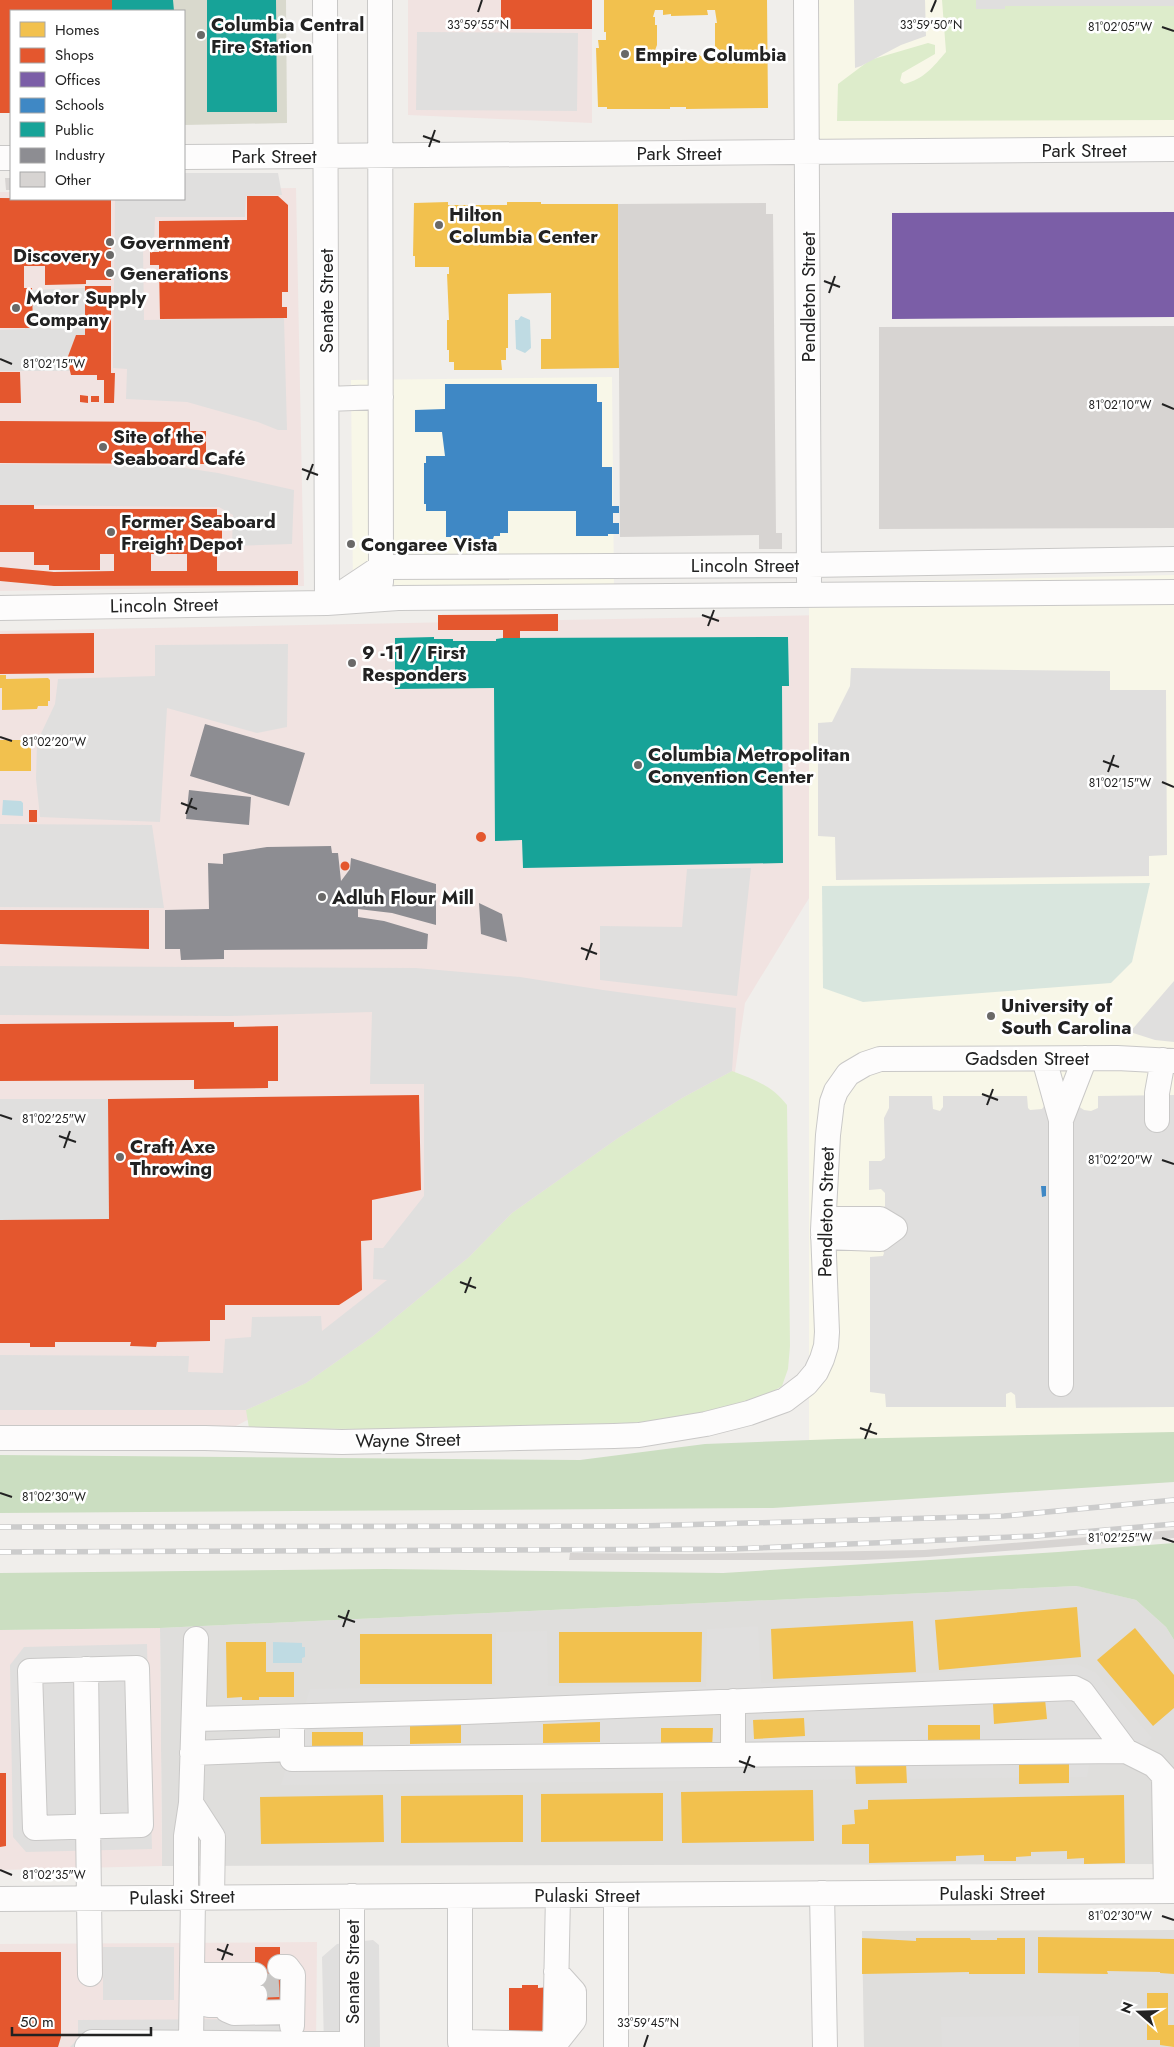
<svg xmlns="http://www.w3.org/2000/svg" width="1174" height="2047" viewBox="0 0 1174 2047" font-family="Jost,sans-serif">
  <rect width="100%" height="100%" fill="#f0eeeb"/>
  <!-- residential -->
  <path fill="#dfdedc" d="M1078 1586 1136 1600 1166 1627 1174 1640V1864L162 1866 160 1628Z
    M1174 1930V2047H864L862 1931Z"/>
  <!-- commercial -->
  <path fill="#f1e3e1" d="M408 0H592V123L408 115Z
    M296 188 304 586 0 591V192H11V199H184V189Z
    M1130 609 817 885 745 1003 734 1079 288 1399 234 1427 0 1425V631Z
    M160 1628 162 1866 0 1870V1630Z
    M317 1942 316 2047H0V1944Z"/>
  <!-- education -->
  <path fill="#f8f7e8" d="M805 0H1174V147L804 152Z
    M612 377 614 588 353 592 351 380Z
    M1174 575V1450L809 1464V583Z"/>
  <!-- construction -->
  <path fill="#d9d9cd" d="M134 0H286L287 123 184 125V11H134Z"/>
  <!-- grass -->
  <path fill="#ddeccb" d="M942 0H976V9H1004L1005 6H1174V120L837 121 838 84 870 60 928 43 935 45V54L902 73 900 81 904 84C924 79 933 67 946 52Z
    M732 1071C756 1080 772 1086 787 1105L790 1346 788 1369 782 1386 757 1401 732 1412 632 1427 472 1430 249 1428 246 1410 306 1383 373 1336 469 1257 512 1213 618 1138 682 1098Z"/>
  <!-- forest -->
  <path fill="#cbdec1" d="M1174 1432V1482L773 1508 0 1513V1455L580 1460 705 1444 838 1439Z
    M1174 1543V1640L1166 1627 1136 1600 1077 1586 160 1628 0 1630V1573L385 1569 723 1573 1058 1552Z"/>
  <!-- wetland -->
  <path fill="#d9e6de" d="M1150 883 1132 962 1111 983 863 1002 823 988 822 886Z"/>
  <!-- parking -->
  <path fill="#e0dfde" d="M854 0H925L926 36 901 45 861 66 855 68Z
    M976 0H1174V6H1005V9H976Z
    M417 32 578 33 577 111 416 110Z
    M184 173H278L282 195 246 196 245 217H155L154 245 143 247 144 320 284 318 287 430H278L258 422 187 402 126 399 127 369 113 368 115 199H184Z
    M85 288V335L70 371H0V330L25 329 26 290Z
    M0 464 172 466 218 473 294 490 292 544 232 546 233 515 219 507 0 505Z
    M288 644 287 727 257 733 167 708 160 822 40 817 36 779 37 742 55 704 58 679 155 676V645Z
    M851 668 1110 671V690H1166L1167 855 1149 856V876L836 880 835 837 818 836V723L832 722 850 686Z
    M0 824 152 825 164 908 0 907Z
    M751 868 737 996 600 980V926L682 927 687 869Z
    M0 966 416 968 520 977 603 990 736 1008 732 1071 682 1098 618 1138 512 1213 469 1257 373 1336 306 1383 246 1410H0V1355L189 1356 188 1372 223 1373 225 1339 251 1337 252 1317 321 1316 322 1331 387 1280 373 1279 374 1248H383L424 1196V1084H370L372 1012 230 1016 0 1015Z
    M1174 981V1042L1155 1040 1130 1032Z
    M1174 1095V1407L1016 1408 1015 1395 1011 1392 1006 1394V1407H886L885 1394 870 1392V1257L883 1256 884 1253 881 1246 882 1209 885 1206V1193L881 1189 869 1190V1161H881L885 1158 884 1118 889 1108V1096H932L933 1109 940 1111 943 1107V1096H1027L1028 1108 1030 1110 1042 1109 1047 1102 1078 1106 1084 1110 1091 1111 1098 1108V1096Z
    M0 1099H108L109 1219 0 1220Z
    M758 1626 761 1683 1076 1664 1095 1672 1152 1738 1141 1747 1105 1765H1089L1087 1777 281 1785 310 1689 495 1686 496 1632 547 1631 548 1686 706 1687 707 1629Z
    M147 1644 152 1849 26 1852 13 1837 10 1665 24 1647Z
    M373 1940 379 1945 380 2047H324L322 1957 337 1944Z
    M103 1947H174V2000H103Z
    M1079 2016V2047H942L941 2017Z
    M276 2019 290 2047H70L78 2039V2020Z"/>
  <!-- water -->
  <path fill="#bfdbe3" d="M521 316 530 320 531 348 525 353 516 349 515 320H518Z
    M3 800 21 801 23 803V816L2 815Z
    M273 1642 302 1643V1647H305V1657L302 1658V1663H273Z"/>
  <!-- homes -->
  <path fill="#f2c14e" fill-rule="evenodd" d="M604 0H767L768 108 686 109V107H670V109H607V107H598L596 48H599L598 40H606V32H604ZM655 10H663V15L671 14V16L708 15 707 10H715L717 23H715V49H719V57L715 61H707V56H700V55H679V57H663V61H656L654 53 657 45V25H655V17H653Z
    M448 202V205H507V202H541V204H618L619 368 541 369V339H551V293L508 294V348H506V360H501L502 370H454V362H449V350H447V320H449L447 274H449V267H415V256H413L414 203Z
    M0 675H6V679L48 678 50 680V701H48V706H38L37 709 2 710V688H0Z
    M0 740H31V771H0Z
    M1077 1607 1081 1657 939 1670 935 1620Z
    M913 1621 916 1672 773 1679 771 1629Z
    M1135 1628 1174 1675V1708L1153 1726 1097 1660Z
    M559 1632H702L701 1682 559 1683Z
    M360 1634H492V1684H360Z
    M226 1642H266V1672H294V1697H259V1700H242V1697L227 1698Z
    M1045 1699 1047 1719 994 1724 993 1704Z
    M804 1718 805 1736 754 1739 753 1720Z
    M600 1722V1742L543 1743V1724Z
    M410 1724H461V1743L410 1744Z
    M928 1725H980V1745L928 1746Z
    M661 1728H713L712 1748H661Z
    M312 1732H363V1751H312Z
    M1069 1762V1783L1019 1784V1763Z
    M906 1763 907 1783 856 1784 855 1764Z
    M813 1790 814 1841 682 1843 681 1792Z
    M663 1793V1841L541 1842V1794Z
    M383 1795 384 1842 261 1844 260 1797Z
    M523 1795V1842L401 1843V1796Z
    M1124 1795 1125 1863 1084 1864V1858L1067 1859V1851L1031 1852V1856L1016 1857V1861H984V1855L956 1856V1861L869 1863V1844H842V1825L855 1824 854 1810 868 1809V1800Z
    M1038 1937 1174 1939V1974L1160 1973V1972L1107 1971 1108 1974 1038 1973Z
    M862 1938 916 1941V1938H970L971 1940H997V1938H1025V1974H969V1972L862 1974Z
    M1147 1993H1168V2025H1174V2047L1160 2045V2040H1147Z"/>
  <!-- shops -->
  <path fill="#e4572e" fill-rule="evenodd" d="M0 0H112V11H11V113H0Z
    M501 0H592V29H501Z
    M247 196H278L288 205V292H282V307H287V318L160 319 159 265H150V252H159V221L247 220Z
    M0 198 111 199V280H86V284L45 285V266H24V288H32L33 328H0Z
    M85 286H111V373H115L114 403H104V380H97V375H71L67 359 76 335H85Z
    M0 372H20L21 403H0Z
    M80 395 88 396V403L80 402Z
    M91 396H99V402H91Z
    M0 421 190 422V431H206V464L0 463Z
    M0 505H34V509H217V515H222V549H217V571H298V585L54 586 0 581V567L54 572 114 571V554H100V570H49V565H34V552H0ZM151 554H187V571H151Z
    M558 614V631H520V638H503V630H438V615Z
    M94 633V673L0 674V634Z
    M29 810H37V822H29Z
    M476 837a5 5 0 1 1 10 0a5 5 0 1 1-10 0Z
    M340.5 866a4.5 4.5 0 1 1 9 0a4.5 4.5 0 1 1-9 0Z
    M0 910H149V949L0 944Z
    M234 1022V1027L278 1026V1081H268V1088L194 1089V1080L0 1081V1024Z
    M419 1095 421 1190 372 1200V1240L361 1241 362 1290 339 1305H225V1320H210V1341L157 1342 156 1347 130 1346 131 1342H55V1347H30V1343H0V1220L109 1219 108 1099Z
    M0 1773H6V1846L0 1847Z
    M255 1947H280V2002H255Z
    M0 1952H61V2037L58 2047H0Z
    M522 1985H538V1988L550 1987 551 2038H509V1988H522Z"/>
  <!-- offices -->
  <path fill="#7b5ea7" d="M1174 212V317L892 319V213Z"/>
  <!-- schools -->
  <path fill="#3f88c5" d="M445 384H597V402H602V467H612V506H619V513H613V523H619V534H608V536H576V511H508V533H500V536H494L493 539H452V537H446V511H426V504H424V463H426V456H445L442 432H415V410L445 409Z
    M1041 1186H1046V1196L1042 1197Z"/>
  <!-- public -->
  <path fill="#17a398" d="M112 0H173L174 11H112Z
    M207 0H276L277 112H207Z
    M434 637V639H453V641H496V639L503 638 788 637 789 686H782L783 863 523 868 522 840 495 841 494 688 395 689V638Z"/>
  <!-- industry -->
  <path fill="#8d8d92" d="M205 724 305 753 289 806 190 776Z
    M189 790 251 797 249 825 186 819Z
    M331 846 332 853H338L341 881 350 869 351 858 436 884V925L392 913 358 909V917L384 921 428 934 427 949 224 950V959L181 960 180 949H165V910L209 909 208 863 223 864V854L267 847Z
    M479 903 502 914 507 942 481 934Z"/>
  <!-- building -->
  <path fill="#d7d4d2" d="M5 178H11V190H6Z
    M766 203V214H773L776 533H782V549H759V535L620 537 618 204Z
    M1174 326V528L879 529V327Z
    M1174 1530V1538L927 1557 863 1560H569L570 1553 688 1554 924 1550Z"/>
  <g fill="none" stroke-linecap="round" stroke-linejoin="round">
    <!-- minor-tunnel -->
    <path stroke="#c7c5c3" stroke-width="24" stroke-dasharray="24 12" stroke-linecap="butt" d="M255 1986 280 1985"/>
    <defs>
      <path id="minor" d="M325 0 327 603
        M380 0 381 582
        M806 0 809 581
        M184 157 1174 149
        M0 158H11
        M327 399 381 397
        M327 603 381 567 809 565 1174 559
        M0 608 327 603 398 598 1174 592
        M1044 1059 1061 1120 1085 1058
        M1157 1120V1093L1163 1060
        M823 1237 880 1239 895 1228 880 1219H824
        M1061 1384V1120
        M0 1438H205L342 1442 614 1436 639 1435 706 1424 749 1413 785 1400 806 1384 816 1372 822 1359 826 1346 827 1332 823 1230 828 1135 832 1102 836 1091 848 1074 865 1064 880 1059 1117 1058 1174 1061
        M137 1668 141 1825 35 1828 30 1671Z
        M86 1669 90 1974
        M733 1701V1755
        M292 1717V1759L1126 1751
        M194 1719 465 1712 1074 1688 1082 1692 1126 1751 1154 1765 1164 1776 1166 1891
        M192 1753 292 1749
        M191 1803 213 1837 212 1897
        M822 1893 825 2047
        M352 1896V2047
        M460 1896V2042L555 2044 558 1895
        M186 1897V1836L191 1803 196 1639
        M0 1899 1174 1891
        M280 1967H287L293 1975 292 2026
        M255 1975H202L197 1987 201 1997 209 2005H224L227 2010 234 2013 292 2012
        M204 1996 255 1995
        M191 2042 193 1897
        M555 2044 574 2020V1992L556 1972
        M87 2047 92 2042 352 2044
        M616 2047V1895"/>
    </defs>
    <!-- minor casing -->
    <use href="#minor" stroke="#c9c8c7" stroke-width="26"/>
    <!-- minor -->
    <use href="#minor" stroke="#fdfcfc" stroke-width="24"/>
    <defs>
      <path id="rail" d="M0 1527 640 1526 1004 1516 1174 1500
        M0 1552 732 1549 1036 1536 1174 1524"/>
    </defs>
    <!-- rail casing -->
    <use href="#rail" stroke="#ccc" stroke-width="5.5"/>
    <!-- rail -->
    <use href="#rail" stroke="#fff" stroke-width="4" stroke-dasharray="11" stroke-linecap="butt"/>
  </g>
  <!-- ticks -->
  <path fill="none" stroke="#222" stroke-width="2" d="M478 12 482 0M931 12 936 0M1162 27 1174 31M423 136 440 142M429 147 435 130M824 281 840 287M829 293 835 276M0 359 12 364M1162 404 1174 409M302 469 318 475M307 480 313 464M702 615 719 621M708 626 714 610M0 737 12 741M1103 761 1119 767M1108 772 1114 755M1162 782 1174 787M181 803 197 809M186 814 192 798M581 948 597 954M586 960 592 943M982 1094 998 1100M987 1105 993 1089M0 1115 12 1119M59 1136 76 1142M64 1148 70 1131M1162 1160 1174 1164M460 1282 476 1288M465 1293 471 1277M860 1428 877 1434M865 1439 871 1423M0 1493 12 1497M1162 1538 1174 1542M338 1616 355 1622M343 1627 349 1610M739 1761 755 1767M744 1773 750 1756M0 1870 12 1875M1162 1916 1174 1920M217 1949 233 1955M222 1960 228 1944M644 2047 648 2035"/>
  <!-- markers -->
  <g fill="#6a6968" stroke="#fff" stroke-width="2">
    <circle cx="201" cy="35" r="5"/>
    <circle cx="625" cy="54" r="5"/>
    <circle cx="439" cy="225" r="5"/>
    <circle cx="110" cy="242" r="5"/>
    <circle cx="110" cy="255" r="5"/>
    <circle cx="110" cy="273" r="5"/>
    <circle cx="16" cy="308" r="5"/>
    <circle cx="103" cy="447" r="5"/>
    <circle cx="111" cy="532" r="5"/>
    <circle cx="351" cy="544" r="5"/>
    <circle cx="352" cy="663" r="5"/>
    <circle cx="638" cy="765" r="5"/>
    <circle cx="322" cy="897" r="5"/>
    <circle cx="991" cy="1016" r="5"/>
    <circle cx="120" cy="1157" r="5"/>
  </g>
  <g text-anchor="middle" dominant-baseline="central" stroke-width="5" stroke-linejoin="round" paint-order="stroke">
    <!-- poi labels -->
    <g font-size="19" font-weight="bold" fill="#222" stroke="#fff" text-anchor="start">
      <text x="211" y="24">Columbia Central<tspan x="211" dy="22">Fire Station</tspan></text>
      <text x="635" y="54">Empire Columbia</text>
      <text x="449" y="214">Hilton<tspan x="449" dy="22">Columbia Center</tspan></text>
      <text x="120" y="242">Government</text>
      <text x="100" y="255" text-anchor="end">Discovery</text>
      <text x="120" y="273">Generations</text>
      <text x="26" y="297">Motor Supply<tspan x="26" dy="22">Company</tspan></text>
      <text x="113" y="436">Site of the<tspan x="113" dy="22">Seaboard Café</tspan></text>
      <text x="121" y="521">Former Seaboard<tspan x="121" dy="22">Freight Depot</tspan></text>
      <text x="361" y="544">Congaree Vista</text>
      <text x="362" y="652">9 -11 / First<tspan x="362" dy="22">Responders</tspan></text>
      <text x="648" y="754">Columbia Metropolitan<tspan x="648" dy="22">Convention Center</tspan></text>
      <text x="332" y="897">Adluh Flour Mill</text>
      <text x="1001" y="1005">University of<tspan x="1001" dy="22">South Carolina</tspan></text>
      <text x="130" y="1146">Craft Axe<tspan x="130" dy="22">Throwing</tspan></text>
    </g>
    <!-- street labels -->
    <g font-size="19" fill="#222" stroke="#fff">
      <text x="1084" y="150">Park Street</text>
      <text x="679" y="153">Park Street</text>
      <text x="274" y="156">Park Street</text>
      <text transform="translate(808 297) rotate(-90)">Pendleton Street</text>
      <text transform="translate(326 301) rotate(-90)">Senate Street</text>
      <text x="745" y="565">Lincoln Street</text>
      <text transform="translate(164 605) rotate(-1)">Lincoln Street</text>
      <text x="1027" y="1058">Gadsden Street</text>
      <text transform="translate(826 1212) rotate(-89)">Pendleton Street</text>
      <text transform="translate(408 1440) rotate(-1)">Wayne Street</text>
      <text x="992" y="1893">Pulaski Street</text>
      <text x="587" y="1895">Pulaski Street</text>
      <text transform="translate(182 1897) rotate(-1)">Pulaski Street</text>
      <text transform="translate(352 1972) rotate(-90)">Senate Street</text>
    </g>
  </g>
  <g font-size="12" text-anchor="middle" fill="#222" stroke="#fff" stroke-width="5" stroke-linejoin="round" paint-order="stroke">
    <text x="478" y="29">33°59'55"N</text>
    <text x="931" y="29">33°59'50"N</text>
    <text x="1120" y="31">81°02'05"W</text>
    <text x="54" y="368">81°02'15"W</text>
    <text x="1120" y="409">81°02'10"W</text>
    <text x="54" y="746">81°02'20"W</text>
    <text x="1120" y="787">81°02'15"W</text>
    <text x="54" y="1123">81°02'25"W</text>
    <text x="1120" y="1164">81°02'20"W</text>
    <text x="54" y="1501">81°02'30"W</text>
    <text x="1120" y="1542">81°02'25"W</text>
    <text x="54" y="1879">81°02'35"W</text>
    <text x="1120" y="1920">81°02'30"W</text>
    <text x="648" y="2027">33°59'45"N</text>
  </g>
  <!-- legend -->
  <rect x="10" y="10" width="175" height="190" fill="#ffffff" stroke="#a7a7a7"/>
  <rect x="20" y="22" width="25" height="15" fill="#f2c14e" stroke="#a7a7a7"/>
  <text x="55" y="35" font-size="15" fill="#222222">Homes</text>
  <rect x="20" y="48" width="25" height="15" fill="#e4572e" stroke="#a7a7a7"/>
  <text x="55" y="60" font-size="15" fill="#222222">Shops</text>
  <rect x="20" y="72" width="25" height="15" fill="#7b5ea7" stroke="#a7a7a7"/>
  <text x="55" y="85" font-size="15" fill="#222222">Offices</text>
  <rect x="20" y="98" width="25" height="15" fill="#3f88c5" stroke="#a7a7a7"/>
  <text x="55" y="110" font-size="15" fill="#222222">Schools</text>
  <rect x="20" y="122" width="25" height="15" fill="#17a398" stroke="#a7a7a7"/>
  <text x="55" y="135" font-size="15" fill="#222222">Public</text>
  <rect x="20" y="148" width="25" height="15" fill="#8d8d92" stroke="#a7a7a7"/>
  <text x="55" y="160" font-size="15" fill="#222222">Industry</text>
  <rect x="20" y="172" width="25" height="15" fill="#d7d4d2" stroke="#a7a7a7"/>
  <text x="55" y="185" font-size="15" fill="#222222">Other</text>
  <!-- north arrow -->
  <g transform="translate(1139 2012) rotate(290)" stroke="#ffffff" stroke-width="4" paint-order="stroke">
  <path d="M0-4L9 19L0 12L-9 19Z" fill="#222222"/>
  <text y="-8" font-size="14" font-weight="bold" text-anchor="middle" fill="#222222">N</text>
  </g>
  <!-- scale -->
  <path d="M12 2027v8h139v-8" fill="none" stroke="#222222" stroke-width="2.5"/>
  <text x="20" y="2027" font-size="15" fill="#222222" stroke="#ffffff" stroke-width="4" paint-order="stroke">50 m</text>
</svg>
